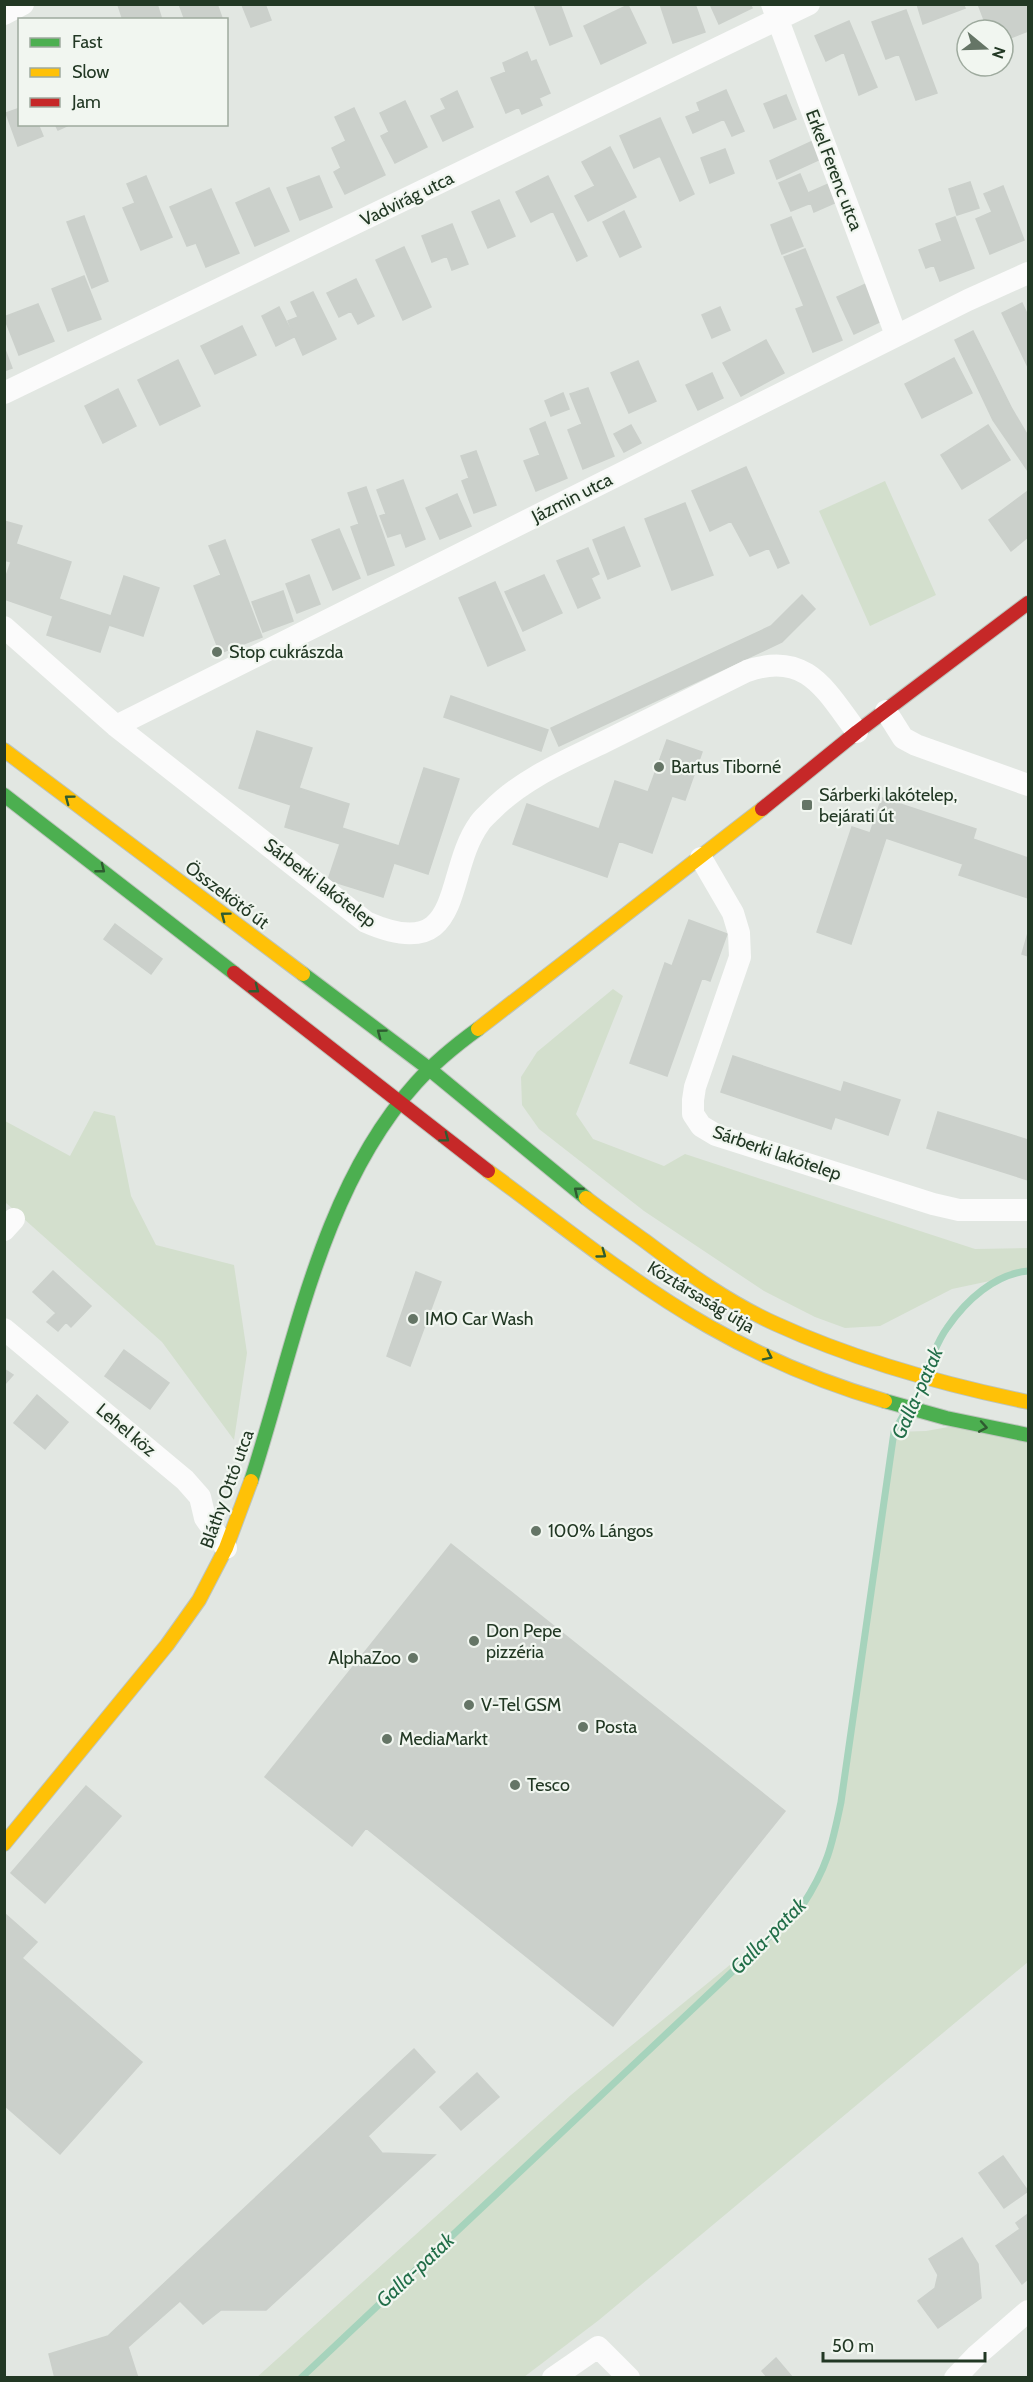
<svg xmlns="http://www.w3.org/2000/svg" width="1033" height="2382" viewBox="0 0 1033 2382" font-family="Cabin,sans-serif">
  <rect width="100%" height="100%" fill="#e2e7e2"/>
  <!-- green -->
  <path fill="#d3dfcd" d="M885 481 936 595 870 626 819 511Z
    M613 989 623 996 576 1114 593 1139 664 1166 685 1154 975 1249 1028 1248V1273L952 1289 880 1326 845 1328 815 1317 764 1291 644 1211 539 1129 522 1105 521 1077 537 1052Z
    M94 1111 115 1116 131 1196 156 1245 234 1265 247 1353 234 1440 162 1342 5 1202V1121L70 1156Z
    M965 1424 1028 1435V1962L599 2320 524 2377 256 2378 571 2095 802 1906 830 1853 841 1802 894 1432 926 1431Z"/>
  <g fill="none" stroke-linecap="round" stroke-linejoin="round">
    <!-- stream -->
    <path stroke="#a6d3bc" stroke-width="7" d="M926 1369C933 1356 938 1340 947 1328 966 1300 995 1274 1028 1271
      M301 2378 802 1906C827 1868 832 1846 841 1802L894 1432 904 1414"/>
  </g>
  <!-- building -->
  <path fill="#cbd0cb" stroke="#cbd0cb" stroke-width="1.5" d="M157 4 162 20H123L118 5Z
    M179 4H217L222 18 185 20Z
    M265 4 271 20 251 27 242 5Z
    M534 4H560L572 36 550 45Z
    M660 4H695L705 32 673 43Z
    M710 4H750L752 8 719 24Z
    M917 4H963L965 8 923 24Z
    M978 4H1028V31L1003 41V30H988Z
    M628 5 646 43 601 64 584 26Z
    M906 10 937 93 916 100 899 54 886 59 872 22Z
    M849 21 877 87 859 95 844 52 826 61 815 36Z
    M527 52 531 62 536 60 550 93 539 98 542 105 522 114 519 107 506 113 491 78 506 72 503 63Z
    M726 90 744 131 732 136 724 119 693 133 686 117 700 111 697 103Z
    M457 91 473 127 443 141 431 116 446 109 441 99Z
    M786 95 796 119 774 128 764 104Z
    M405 101 427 147 395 163 381 136 389 132 380 113Z
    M20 108V124H38L43 136 18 146 6 113Z
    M354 108 385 175 345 194 334 172 341 168 332 148 346 141 335 117Z
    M660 118 694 194 680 201 660 156 634 168 620 136Z
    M55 124H71L58 130Z
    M815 140 823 158 777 179 770 161Z
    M610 147 636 197 588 221 575 196 595 186 582 162Z
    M725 149 734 173 710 183 701 158Z
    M800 174 808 193 833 182 841 200 814 212 811 203 791 211 779 183Z
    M146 176 172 237 141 250 123 208 135 203 127 184Z
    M319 176 332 207 300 220 287 188Z
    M548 176 587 256 577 261 553 211 531 222 516 192Z
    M970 182 979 208 957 215 949 189Z
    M1003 186 1024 240 990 254 976 219 992 212 984 194Z
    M269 188 289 231 255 246 236 203Z
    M211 189 239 253 206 267 196 243 187 246 170 207Z
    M499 200 515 236 488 248 472 212Z
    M624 211 641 247 620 257 603 222Z
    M84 216 108 281 92 288 67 222Z
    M791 217 803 246 782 254 771 225Z
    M955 217 974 268 940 281 934 265 926 268 919 250 942 241 936 224Z
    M452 224 468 264 452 270 447 256 432 262 422 236Z
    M404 247 431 307 403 320 376 260Z
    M805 249 842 340 813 352 796 309 804 306 784 257Z
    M84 276 101 319 68 331 52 289Z
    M356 279 374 316 358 324 351 311 339 317 327 293Z
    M868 283 884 320 854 334 837 297Z
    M313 292 336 339 303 355 288 321 298 317 291 302Z
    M1022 303 1028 316V367L1002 313Z
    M38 304 54 341 19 355 4 317Z
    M279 307 294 337 276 346 262 316Z
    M720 307 730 330 712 338 702 315Z
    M242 326 256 355 215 374 201 346Z
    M973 331 1012 409 1028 436V471L993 420 955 340Z
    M766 340 784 373 741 396 723 363Z
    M4 347 12 368 4 371Z
    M954 358 972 393 922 418 905 384Z
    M178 360 200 406 160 425 138 380Z
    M638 361 656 401 629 413 611 373Z
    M712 373 723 398 698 410 686 385Z
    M588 388 614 456 583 469 568 430 582 424 570 394Z
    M118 389 136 426 103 443 85 406Z
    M563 393 569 409 551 416 545 401Z
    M545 422 567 478 536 491 524 461 540 455 530 429Z
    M631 425 641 443 624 452 614 434Z
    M988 425 1010 460 962 489 941 455Z
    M476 451 496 505 474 513 462 481 469 478 461 456Z
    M746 467 789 563 778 568 769 548 750 556 731 521 710 531 692 491Z
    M403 480 425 539 406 547 401 533 388 537 380 516 386 514 377 490Z
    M366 487 394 565 368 575 351 527 359 524 348 493Z
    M1028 491V537L1011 551 989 520Z
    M457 494 471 526 440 539 426 508Z
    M685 503 713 575 672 590 645 519Z
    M4 521 22 526 16 544 71 562 59 599 111 616 124 576 159 588 143 636 109 625 100 652 47 635 53 616 4 599V582L11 562 4 560Z
    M624 527 640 566 608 579 593 540Z
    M339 529 360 578 333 590 312 540Z
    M225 540 262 637 220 653 194 586 221 575 209 546Z
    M588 548 599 574 591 578 600 598 578 608 557 561Z
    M309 575 320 604 297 613 286 584Z
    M544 575 562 613 523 631 505 592Z
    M495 582 525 650 488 666 459 598Z
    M283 591 293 621 263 632 252 602Z
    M802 595 815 609 782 642 559 746 551 728 771 626Z
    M451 696 548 730 541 751 444 717Z
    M257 731 312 748 299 788 349 804 342 828 399 846 424 768 459 779 428 874 394 863 383 897 328 880 340 844 285 827 291 805 239 788Z
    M667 740 702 752 685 800 672 796 652 853 619 841 607 877 513 844 527 804 599 829 615 781 648 792Z
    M882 798 976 829 973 839 1028 858V898L959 875 963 864 886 838 851 944 817 932 852 827 870 833Z
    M689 920 727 934 710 981 702 978 667 1076 630 1063 665 963 672 966Z
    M115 924 162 959 151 974 104 939Z
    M1028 933V956L1022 954Z
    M733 1056 841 1092 844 1082 900 1100 888 1135 835 1117 831 1129 721 1092Z
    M938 1112 1028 1140V1180L927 1148Z
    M53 1271 91 1306 71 1327 66 1322 58 1331 47 1322 56 1313 33 1292Z
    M416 1272 441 1282 410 1366 387 1356Z
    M124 1350 169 1383 150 1409 105 1376Z
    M4 1369 13 1375 4 1385Z
    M37 1395 68 1422 45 1449 14 1423Z
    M451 1544 785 1811 613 2026 366 1828 352 1846 265 1777Z
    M86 1786 121 1816 45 1903 11 1873Z
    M4 1913 37 1942 22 1958 142 2062 60 2154 4 2105Z
    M414 2049 435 2072 368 2136 382 2153 435 2155 266 2310H221L203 2324 180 2301 128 2347 138 2378H55L49 2354 108 2336Z
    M477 2073 499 2097 461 2130 440 2107Z
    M1003 2156 1028 2191 1004 2208 979 2173Z
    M1028 2214V2279L1022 2284 996 2246 1020 2229 1016 2223Z
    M962 2238 978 2264 981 2298 938 2328 918 2301 935 2288 938 2275 929 2259Z
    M776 2358 793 2378H768L762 2371Z"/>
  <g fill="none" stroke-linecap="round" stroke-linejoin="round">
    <defs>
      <path id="fast" d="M4 795 234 973
        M303 974 428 1068 586 1198
        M885 1401 946 1418 1028 1435
        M251 1481C294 1349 320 1189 416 1083 434 1063 456 1045 478 1029"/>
      <path id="slow" d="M4 750 303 974
        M478 1029 762 809
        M488 1171C560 1224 631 1282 708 1326 764 1358 823 1383 885 1401
        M586 1198C605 1213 626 1227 645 1241 686 1272 729 1303 776 1324 857 1361 941 1384 1028 1402
        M4 1844 167 1645 199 1600 226 1548 251 1481"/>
      <path id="jam" d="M762 809 857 732 1028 603
        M234 973 488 1171"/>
    </defs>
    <!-- fast casing -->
    <use href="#fast" stroke="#bcc4bc" stroke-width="16"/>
    <!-- slow casing -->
    <use href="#slow" stroke="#bcc4bc" stroke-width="16"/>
    <!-- jam casing -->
    <use href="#jam" stroke="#bcc4bc" stroke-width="16"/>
    <!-- street -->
    <path stroke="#fbfbfb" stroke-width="22" d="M772 4 896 335
      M4 14 23 4
      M4 393 809 4
      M4 627 116 726 366 922C466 966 443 874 479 824 482 819 487 815 491 811 522 779 565 761 604 742 652 718 700 694 747 671 807 650 826 691 857 732
      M886 711 903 738 916 745 1028 785
      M116 726 968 300 1028 273
      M701 858 733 913 739 933 740 957 695 1087 693 1100V1114L701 1126 716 1135 933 1204 959 1210H1028
      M4 1230 14 1219
      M4 1329 185 1480 200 1497 205 1518 226 1548
      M553 2378 598 2347 629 2378
      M955 2378 976 2356 1028 2311"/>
    <!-- fast -->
    <use href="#fast" stroke="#4caf50" stroke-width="14"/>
    <!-- slow -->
    <use href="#slow" stroke="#ffc107" stroke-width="14"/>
    <!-- jam -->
    <use href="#jam" stroke="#c62828" stroke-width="14"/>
  </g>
  <!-- one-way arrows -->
  <defs><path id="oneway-chevron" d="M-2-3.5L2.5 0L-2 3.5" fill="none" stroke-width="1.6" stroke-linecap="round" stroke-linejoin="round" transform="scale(1.5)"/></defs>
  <g stroke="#2f5c31">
    <use href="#oneway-chevron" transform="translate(69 799) rotate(-143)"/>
    <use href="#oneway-chevron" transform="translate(101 869) rotate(38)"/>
    <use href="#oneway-chevron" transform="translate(225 916) rotate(-143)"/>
    <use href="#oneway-chevron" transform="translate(255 989) rotate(38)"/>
    <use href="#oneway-chevron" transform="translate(381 1033) rotate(-143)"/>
    <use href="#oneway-chevron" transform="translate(445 1138) rotate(37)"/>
    <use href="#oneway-chevron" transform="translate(578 1191) rotate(-141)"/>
    <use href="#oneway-chevron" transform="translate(602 1254) rotate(36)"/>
    <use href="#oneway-chevron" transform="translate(768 1356) rotate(26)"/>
    <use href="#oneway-chevron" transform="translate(983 1427) rotate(10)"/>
  </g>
  <!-- markers -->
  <g fill="#657566" stroke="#f1f6f0" stroke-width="2">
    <circle cx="217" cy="652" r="6"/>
    <circle cx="659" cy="767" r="6"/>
    <rect x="801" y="799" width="12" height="12" rx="3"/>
    <circle cx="413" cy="1319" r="6"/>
    <circle cx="536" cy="1531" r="6"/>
    <circle cx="474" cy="1641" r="6"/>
    <circle cx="413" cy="1658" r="6"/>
    <circle cx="469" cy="1705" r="6"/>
    <circle cx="583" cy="1727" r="6"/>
    <circle cx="387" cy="1739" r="6"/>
    <circle cx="515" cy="1785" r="6"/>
  </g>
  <g text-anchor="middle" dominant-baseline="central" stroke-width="4.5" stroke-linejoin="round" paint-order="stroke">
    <!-- street labels -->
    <g font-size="18" fill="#223824" stroke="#f1f6f0">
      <text transform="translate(834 170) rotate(69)">Erkel Ferenc utca</text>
      <text transform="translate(407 199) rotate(-26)">Vadvirág utca</text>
      <text transform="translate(572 498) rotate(-27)">Jázmin utca</text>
      <text transform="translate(320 883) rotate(37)">Sárberki lakótelep</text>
      <text transform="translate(227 895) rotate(37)">Összekötő út</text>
      <text transform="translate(777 1153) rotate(19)">Sárberki lakótelep</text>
      <text transform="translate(701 1297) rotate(31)">Köztársaság útja</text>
      <text transform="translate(126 1430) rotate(40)">Lehel köz</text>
      <text transform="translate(227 1489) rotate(-70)">Bláthy Ottó utca</text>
    </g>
    <!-- poi labels -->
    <g font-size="18" fill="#223824" stroke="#f1f6f0" text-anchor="start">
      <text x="229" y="652">Stop cukrászda</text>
      <text x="671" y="767">Bartus Tiborné</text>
      <text x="819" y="795">Sárberki lakótelep,<tspan x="819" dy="21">bejárati út</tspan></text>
      <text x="425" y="1319">IMO Car Wash</text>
      <text x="548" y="1531">100% Lángos</text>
      <text x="486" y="1631">Don Pepe<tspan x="486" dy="21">pizzéria</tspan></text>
      <text x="401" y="1658" text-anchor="end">AlphaZoo</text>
      <text x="481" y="1705">V-Tel GSM</text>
      <text x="595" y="1727">Posta</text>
      <text x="399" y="1739">MediaMarkt</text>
      <text x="527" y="1785">Tesco</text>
    </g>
    <!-- water labels -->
    <g font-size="20" font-style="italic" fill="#226e49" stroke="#f1f6f0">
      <text transform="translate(917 1393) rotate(-66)">Galla-patak</text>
      <text transform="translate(768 1936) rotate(-45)">Galla-patak</text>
      <text transform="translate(415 2270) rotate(-43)">Galla-patak</text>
    </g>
  </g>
  <!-- border -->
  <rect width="1033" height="2382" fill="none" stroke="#223824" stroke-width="12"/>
  <!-- legend -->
  <rect x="18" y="18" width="210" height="108" fill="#f1f6f0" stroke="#9eaa9e" stroke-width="1.5"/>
  <rect x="30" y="38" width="30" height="9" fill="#4caf50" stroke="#9eaa9e" stroke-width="1.5"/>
  <text x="72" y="48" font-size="18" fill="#223824">Fast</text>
  <rect x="30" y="68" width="30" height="9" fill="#ffc107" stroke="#9eaa9e" stroke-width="1.5"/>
  <text x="72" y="78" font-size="18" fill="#223824">Slow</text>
  <rect x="30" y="98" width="30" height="9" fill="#c62828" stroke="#9eaa9e" stroke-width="1.5"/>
  <text x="72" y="108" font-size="18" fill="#223824">Jam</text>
  <!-- north arrow -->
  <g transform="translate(985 48) rotate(109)"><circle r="28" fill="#f1f6f0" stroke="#9eaa9e" stroke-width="1.5"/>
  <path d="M0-4.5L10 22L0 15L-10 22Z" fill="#657566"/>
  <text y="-9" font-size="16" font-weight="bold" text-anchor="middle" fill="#223824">N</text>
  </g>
  <!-- scale -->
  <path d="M823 2352v9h162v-9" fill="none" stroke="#223824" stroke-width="3"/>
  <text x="832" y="2352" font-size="18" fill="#223824" stroke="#f1f6f0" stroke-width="4.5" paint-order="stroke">50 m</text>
</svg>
